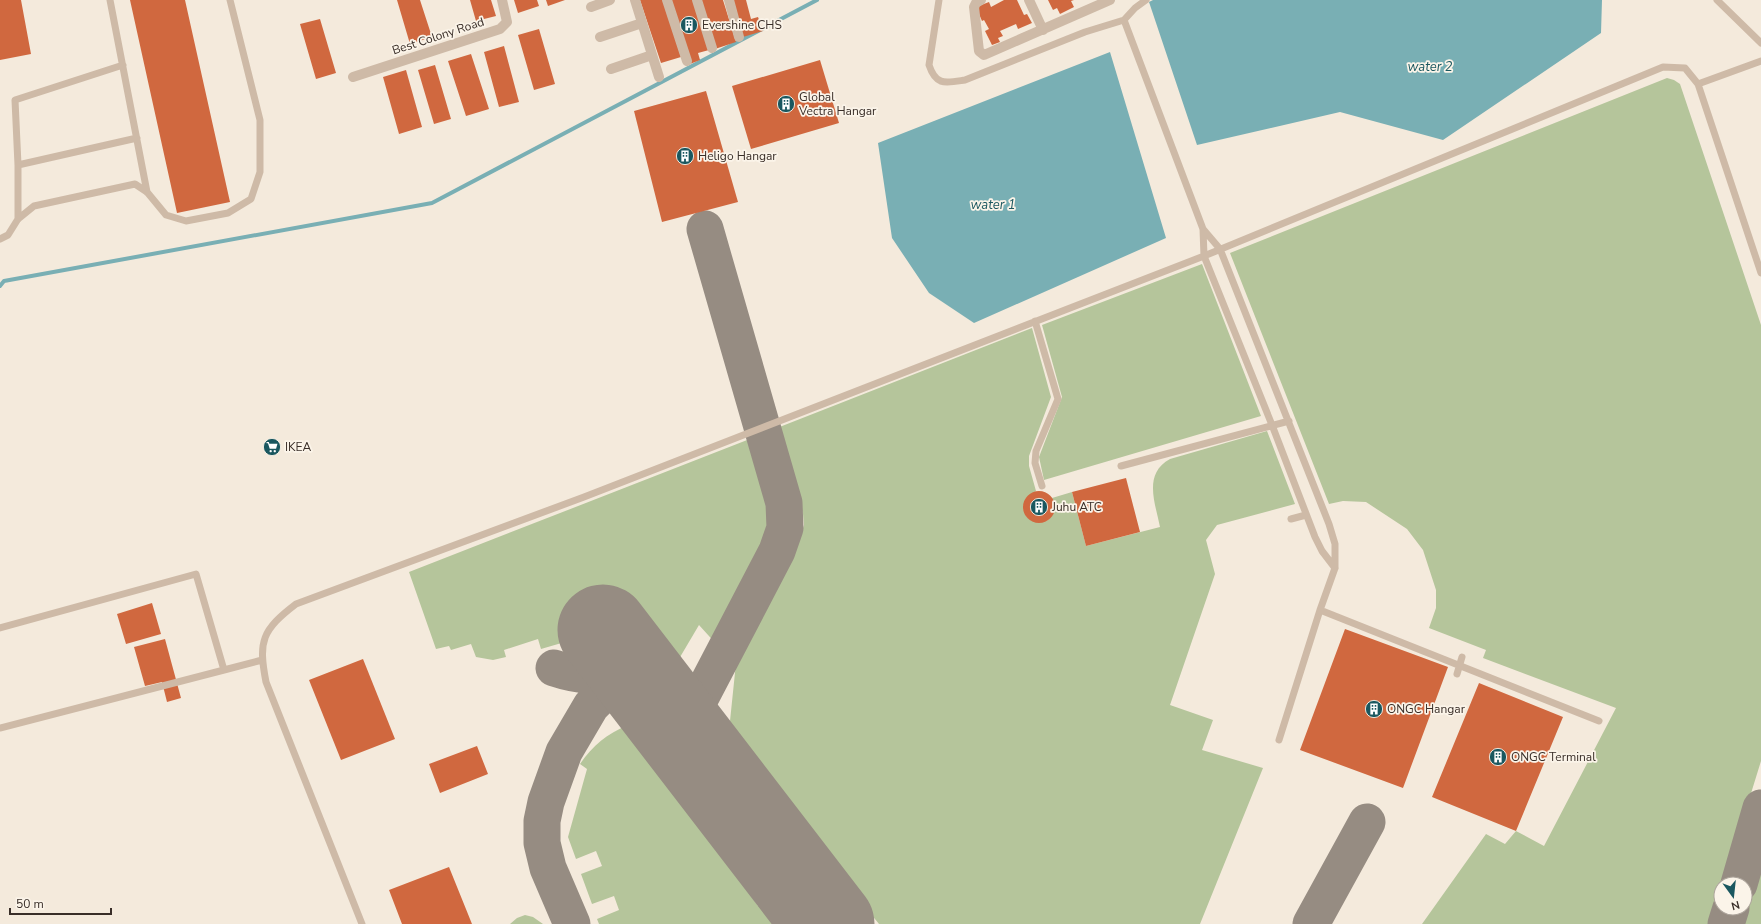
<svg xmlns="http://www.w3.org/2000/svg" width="1761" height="924" viewBox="0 0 1761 924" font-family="'Nunito Sans',sans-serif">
  <rect width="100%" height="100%" fill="#f4eadc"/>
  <!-- green -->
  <path fill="#b5c59b" d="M1667 78 1674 80 1680 84 1761 325V761L1723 884H1721V891L1711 924H1422L1486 834 1505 844 1516 831 1544 846 1616 708 1483 658 1486 650 1429 628 1436 608V590L1423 550 1407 529 1366 502 1343 501 1329 504 1230 253Z
    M1202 264 1261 416 1044 480 1039 457 1062 397 1042 325Z
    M1032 328 1051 397 1029 456V466L1036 491 1026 498C1018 515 1032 527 1048 520 1055 513 1056 507 1052 498L1072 492 1086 546 1160 527C1155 502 1143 474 1170 459L1267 431 1295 504 1217 525 1206 540 1215 574 1170 705 1213 720 1202 750 1263 768 1200 924H879L746 759 732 736 730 721 736 663 798 544 804 525 803 514 777 428Z
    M760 435 779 517 773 547 718 646 699 625 673 669 621 601 576 636 565 642 541 649 538 639 504 650 506 657 493 660 476 657 471 644 451 650 449 646 436 649 409 572Z
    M628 725H635L641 728 748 877 746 888 758 906 775 908 788 924H599L597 919 619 910 614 896 592 904 581 874 602 866 596 851 576 859 568 837 587 769 580 764C593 745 607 734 628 725Z
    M1761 854V924H1741Z
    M525 915 533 917 543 924H510L517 918Z"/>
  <!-- water -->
  <path fill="#79afb4" d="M1153 0H1602L1601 33 1443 140 1340 112 1197 145 1149 2Z
    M1110 52 1166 238 974 323 929 293 892 238 878 143Z"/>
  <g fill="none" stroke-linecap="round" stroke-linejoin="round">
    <!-- stream -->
    <path stroke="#79afb4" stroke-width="4" d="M0 286 4 281 432 203 817 0"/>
    <!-- taxiway -->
    <path stroke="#968c82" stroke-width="37" d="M554 668C587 679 599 676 631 666
      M682 733 777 551 785 528 784 503 705 229
      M1739 884 1761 808
      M572 924 548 868 542 843V821L546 802 564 752 591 706 631 666
      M1311 924 1367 822
      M1726 924 1731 908"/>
    <!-- runway -->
    <path stroke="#968c82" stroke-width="91" d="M603 630 829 924"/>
  </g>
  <!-- building -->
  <path fill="#d0683f" d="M0 0H21L31 54 0 60Z
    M130 0H185L230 202 177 213Z
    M397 0H420L432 37 410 44Z
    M470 0H491L496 16 476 21Z
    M514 0H537L539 6 518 13Z
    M546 0H565L548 6Z
    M640 0H663L681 57 661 63Z
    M670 0H693L709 50 698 53 700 60 690 64Z
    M700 0H723L736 42 715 49Z
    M732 0H746L751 19 758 17 763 31 743 37Z
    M1004 0H1017L1024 15 1027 14 1032 23 1018 29 1016 24 1000 31 1003 36 998 38 1000 42 992 45 985 31 989 29 984 20 982 21 976 7 989 2 991 7Z
    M1048 0H1074L1071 1 1074 7 1060 14 1057 8 1053 10Z
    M320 19 336 73 316 79 300 24Z
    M539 29 555 84 534 90 518 35Z
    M504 46 519 102 499 107 484 52Z
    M471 54 489 109 466 116 448 61Z
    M820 60 839 123 751 149 732 86Z
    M435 65 451 119 434 124 418 70Z
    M406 70 422 127 399 134 383 77Z
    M706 91 738 202 662 222 634 111Z
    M1126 478 1140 532 1086 546 1072 492Z
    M1023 507a16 16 0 1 1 32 0a16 16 0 1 1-32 0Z
    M152 603 161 634 126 644 117 614Z
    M1345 629 1448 667 1403 788 1300 750Z
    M165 639 181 698 167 702 162 682 145 686 134 647Z
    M363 659 395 739 341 760 309 680Z
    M1479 683 1563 717 1516 831 1432 797Z
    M477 746 488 774 440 793 429 764Z
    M449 867 472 924H402L389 890Z"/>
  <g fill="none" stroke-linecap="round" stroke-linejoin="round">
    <!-- lane -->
    <path stroke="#cebaa7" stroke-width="7" d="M110 0 147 192
      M939 0 929 65C936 86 945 83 965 80L1085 32 1124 20 1203 229 1204 256 1272 425 1315 537 1322 551 1335 568
      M1717 0 1761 43
      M1124 20 1135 8 1146 0
      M1698 84 1761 61
      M18 165 137 138
      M18 219V165L15 100 123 65
      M1203 229 1220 249 1329 524 1335 544V568L1320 610 1599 721
      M0 239 8 235 18 219 34 206 135 184 147 192 166 215 186 221 228 213 251 199 260 172V120L230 0
      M1035 321 1058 399 1036 451 1035 463 1042 486
      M1121 466 1289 421
      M1291 519 1306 515
      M0 628 196 574 224 670 0 728
      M224 670 262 660
      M1457 674 1462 657
      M1279 740 1320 610
      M362 924 266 682C258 641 262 630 296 604L584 497 1204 256 1663 67 1685 68 1698 84 1761 273"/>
    <!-- street -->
    <path stroke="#cebaa7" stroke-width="10" d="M635 0 659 77
      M667 0 687 61
      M697 0 712 48
      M729 0 739 37
      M981 0 976 3 974 7 979 51 984 55 1110 0
      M1029 0 1043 30
      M591 7 610 0
      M600 37 642 23
      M611 69 652 55
      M353 77 500 29 507 22 502 0"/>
  </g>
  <!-- icons -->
  <defs>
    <symbol id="building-disc" viewBox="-11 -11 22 22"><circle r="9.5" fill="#1a575f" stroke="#fbf4e9"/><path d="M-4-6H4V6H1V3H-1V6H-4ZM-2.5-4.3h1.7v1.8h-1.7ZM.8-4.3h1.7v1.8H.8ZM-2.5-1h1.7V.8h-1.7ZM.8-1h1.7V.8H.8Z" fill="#fff"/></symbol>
    <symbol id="supermarket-disc" viewBox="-11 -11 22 22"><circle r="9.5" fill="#1a575f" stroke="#fbf4e9"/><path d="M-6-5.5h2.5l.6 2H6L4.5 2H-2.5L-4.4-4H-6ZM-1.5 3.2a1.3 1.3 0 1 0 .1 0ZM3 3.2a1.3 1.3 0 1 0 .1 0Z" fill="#fff"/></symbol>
  </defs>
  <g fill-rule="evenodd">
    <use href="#building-disc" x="679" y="15" width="20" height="20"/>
    <use href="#building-disc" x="776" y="94" width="20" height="20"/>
    <use href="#building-disc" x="675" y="146" width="20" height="20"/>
    <use href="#supermarket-disc" x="262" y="437" width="20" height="20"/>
    <use href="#building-disc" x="1029" y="497" width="20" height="20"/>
    <use href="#building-disc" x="1364" y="699" width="20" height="20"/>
    <use href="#building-disc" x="1488" y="747" width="20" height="20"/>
  </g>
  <g text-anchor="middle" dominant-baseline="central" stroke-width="3.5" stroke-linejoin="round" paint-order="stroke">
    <!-- poi labels -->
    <g font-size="12" fill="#392e28" stroke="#fbf4e9" text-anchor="start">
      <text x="702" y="25">Evershine CHS</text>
      <text x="799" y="97">Global<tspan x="799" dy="14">Vectra Hangar</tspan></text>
      <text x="698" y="156">Heligo Hangar</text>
      <text x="285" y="447">IKEA</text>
      <text x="1052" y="507">Juhu ATC</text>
      <text x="1387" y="709">ONGC Hangar</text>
      <text x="1511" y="757">ONGC Terminal</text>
    </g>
    <!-- street labels -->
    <g font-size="12" fill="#392e28" stroke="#fbf4e9">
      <text transform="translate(438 36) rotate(-18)">Best Colony Road</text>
    </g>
    <!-- water labels -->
    <g font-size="13" font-style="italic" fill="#1a575f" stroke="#fbf4e9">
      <text x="1430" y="67">water 2</text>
      <text x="993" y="205">water 1</text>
    </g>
  </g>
  <!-- north arrow -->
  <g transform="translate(1733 896) rotate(165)"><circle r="19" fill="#fbf4e9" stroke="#ada59c"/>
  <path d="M0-3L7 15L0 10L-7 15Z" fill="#1a575f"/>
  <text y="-6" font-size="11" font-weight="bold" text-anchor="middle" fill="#392e28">N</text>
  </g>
  <!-- scale -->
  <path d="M10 908v6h101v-6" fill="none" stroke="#392e28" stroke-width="2"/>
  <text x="16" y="908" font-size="12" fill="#392e28" stroke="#fbf4e9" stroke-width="3" paint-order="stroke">50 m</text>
</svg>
